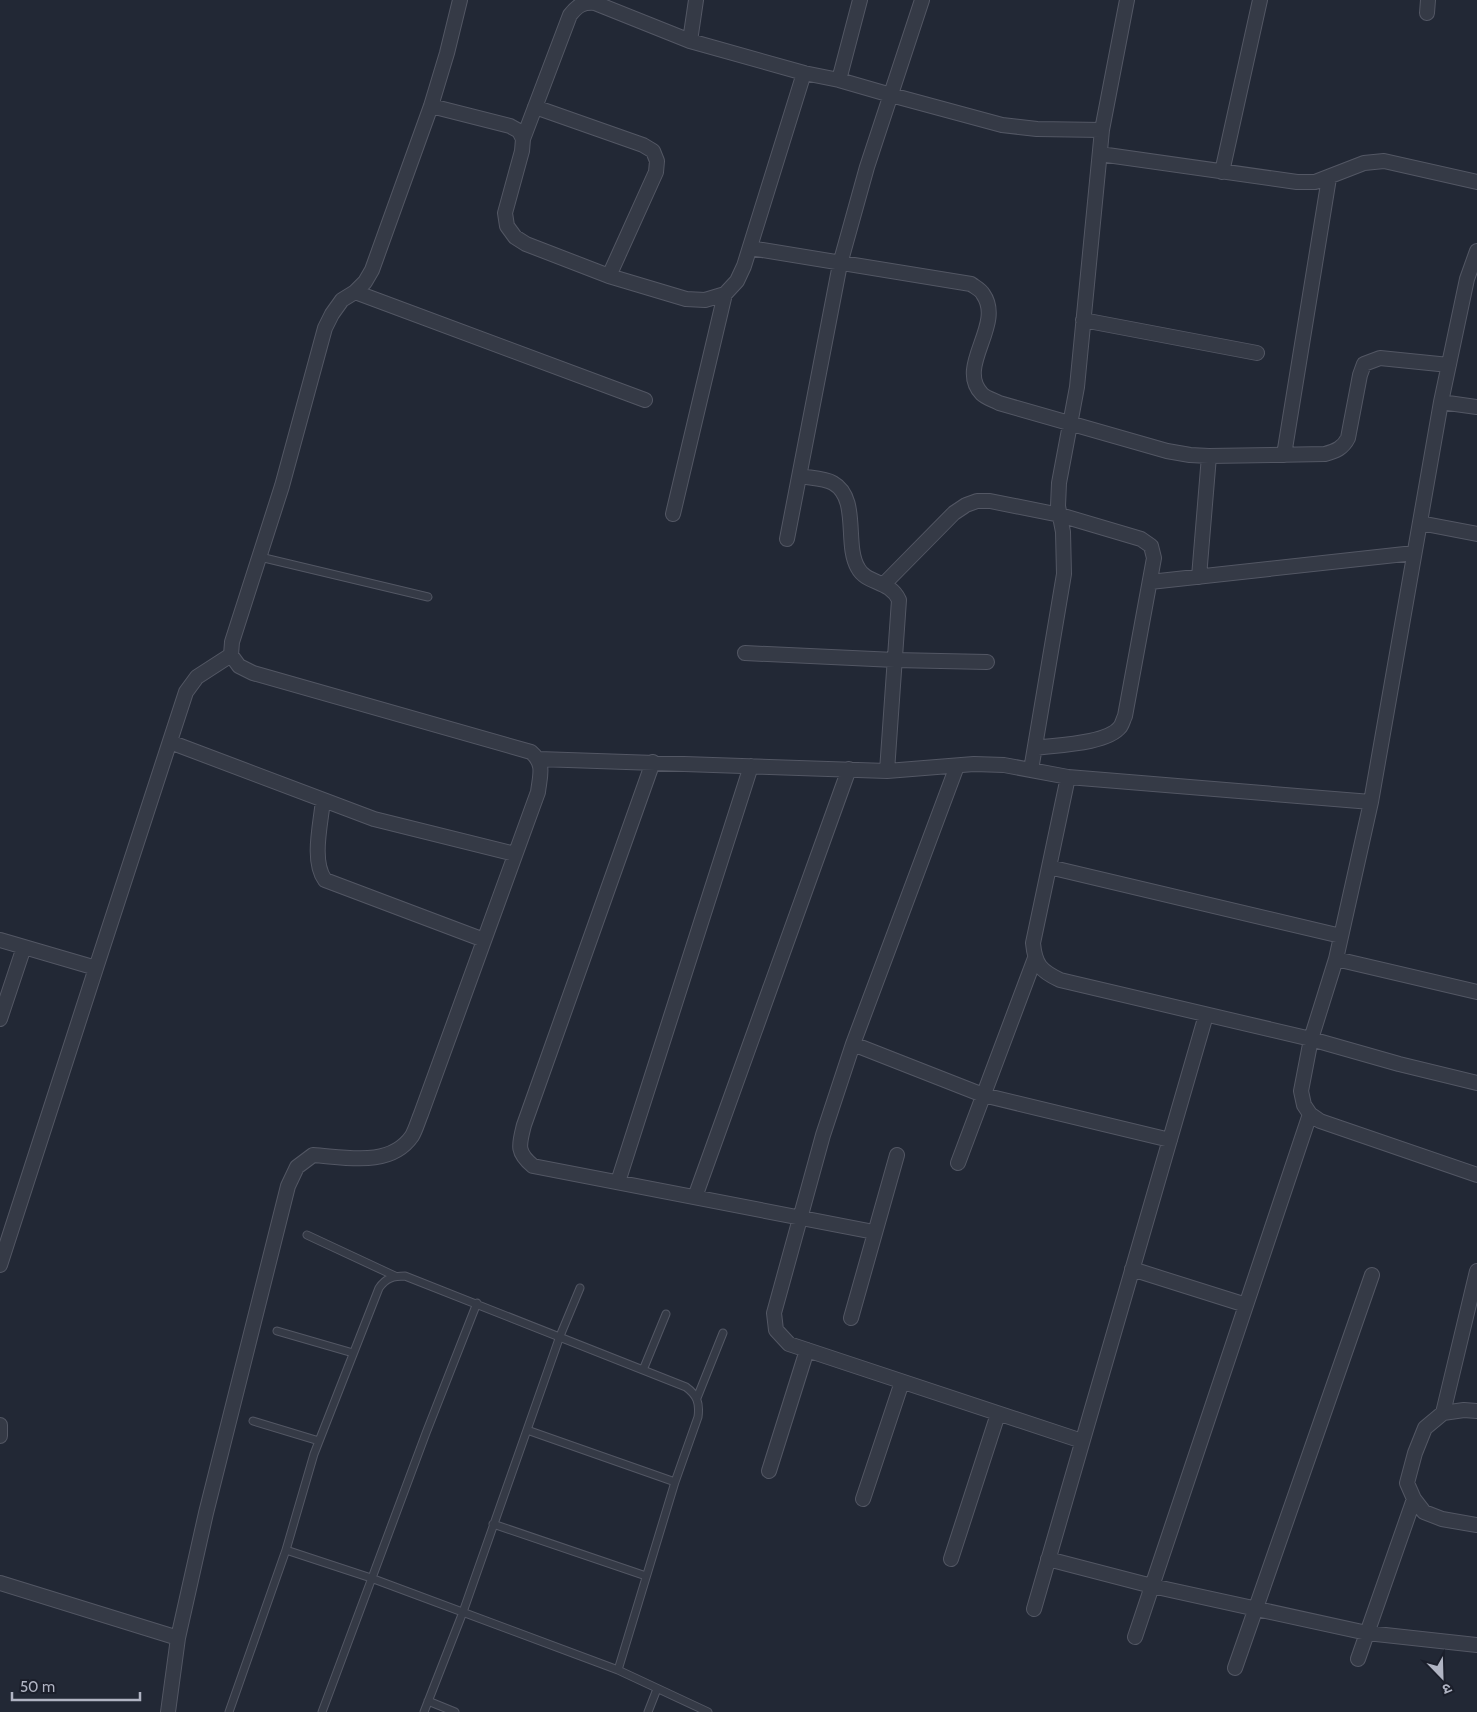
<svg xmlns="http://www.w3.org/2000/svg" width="1477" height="1712" viewBox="0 0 1477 1712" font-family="Cabin,'Noto Sans Devanagari',sans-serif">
  <rect width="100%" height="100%" fill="#222835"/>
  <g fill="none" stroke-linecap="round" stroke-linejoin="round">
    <defs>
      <path id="service" d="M260 557 428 597
        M307 1235 395 1276
        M277 1331 353 1353
        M643 1370 666 1314
        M697 1398 723 1333
        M253 1421 319 1441
        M527 1430 675 1482
        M493 1524 646 1576
        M286 1550 371 1578 618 1670 708 1712
        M428 1701 455 1712
        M229 1712 286 1550 314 1454 379 1288C386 1278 393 1276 405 1276L686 1387C697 1395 700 1403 698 1417L675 1482 618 1670
        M322 1712 426 1433 477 1303
        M424 1712 463 1612 560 1336 580 1288
        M648 1712 657 1689"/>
      <path id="minor" d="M1427 13 1428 0
        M690 41 696 0
        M839 80 860 0
        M431 106 510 126 519 131 523 139 522 151 505 213 507 226 515 237 526 244 609 276 686 299 705 300 725 294 737 281 744 266 804 73
        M535 107 643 145 653 151 657 161 656 172 609 276
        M523 139 570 15C578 5 583 2 595 3L690 41 804 73 839 80 891 95 1002 125 1037 129 1102 130
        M1100 154 1297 182H1315L1364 163 1384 161 1477 182
        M1222 172 1260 0
        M750 248 971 284C975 287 981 290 983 294 1005 325 955 366 982 394 986 398 994 400 999 403L1167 451 1190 455 1209 456 1325 454C1336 451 1343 448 1348 438L1360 375 1364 364 1380 358 1449 365
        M1477 251 1467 279 1441 402 1371 802 1336 959 1311 1039 1301 1091 1304 1105 1310 1114 1320 1121 1477 1175
        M355 292 645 400
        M1083 320 1257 353
        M1441 402 1477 407
        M1284 455 1329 178
        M800 476C809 478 824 478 833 483 860 498 844 545 858 568 866 584 890 580 899 600L887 771
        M673 514 725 294
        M1420 523 1477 534
        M787 539 840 264 867 167 922 0
        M1199 577 1209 456
        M1150 582 1414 553
        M884 584 954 513 966 505 977 501H990L1060 515 1141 539 1151 546 1154 558 1125 716C1123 720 1122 725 1120 727 1107 744 1055 745 1035 748
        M745 653 895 660 987 662
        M170 742 374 819 515 854
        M539 759 887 771 974 764 1004 765 1068 777 1371 802
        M653 762 524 1125C519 1145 516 1152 533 1166L874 1232
        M957 766 853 1044 823 1135 774 1313 776 1330 789 1344 1082 1441
        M1031 770 1064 574 1063 532 1058 506 1059 483 1077 387 1102 130 1127 0
        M1068 777 1033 943C1035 965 1041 971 1060 980L1311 1039 1399 1064 1477 1083
        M323 800C321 823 311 861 325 880L484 940
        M1049 867 1341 936
        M0 940 96 968 186 692 197 677 231 655
        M1336 959 1477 992
        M0 1019 24 947
        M853 1044 983 1095 1170 1140
        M958 1163 1035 958
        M618 1182 751 766
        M695 1197 849 769
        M0 1265 96 968
        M1132 1269 1246 1305
        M851 1318 897 1155
        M1477 1411 1464 1410 1443 1413 1425 1428 1415 1453 1407 1483 1414 1499 1424 1512 1442 1519 1477 1525
        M1443 1413 1477 1271
        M0 1425V1436
        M769 1471 807 1350
        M863 1499 902 1382
        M951 1559 998 1414
        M1048 1559 1152 1586 1367 1633 1477 1645
        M0 1583 178 1638
        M1034 1609 1206 1015
        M1135 1637 1310 1114
        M1358 1659 1414 1499
        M1235 1668 1372 1275
        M168 1712 178 1638 206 1513 288 1186 297 1167 313 1155C345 1157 390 1168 412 1136 416 1129 418 1121 421 1114L538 792C540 775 545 764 531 752L253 673 239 666 231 655 232 642 282 486 325 328 332 314 342 300 355 292 365 282 372 270 431 106 447 53 460 0"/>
    </defs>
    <!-- service casing -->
    <use href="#service" stroke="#535764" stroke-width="9"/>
    <!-- minor casing -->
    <use href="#minor" stroke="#535764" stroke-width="16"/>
    <!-- service -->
    <use href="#service" stroke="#353a46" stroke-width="7"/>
    <!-- minor -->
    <use href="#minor" stroke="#353a46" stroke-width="14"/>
  </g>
  <!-- north arrow -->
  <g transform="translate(1442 1677) rotate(157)" stroke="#1b1f2b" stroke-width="4" paint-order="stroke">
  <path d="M0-4L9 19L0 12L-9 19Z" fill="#b0b4c3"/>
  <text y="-8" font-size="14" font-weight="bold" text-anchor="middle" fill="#b0b4c3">उ</text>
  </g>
  <!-- scale -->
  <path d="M12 1692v8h128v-8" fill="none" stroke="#b0b4c3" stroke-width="2.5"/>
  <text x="20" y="1692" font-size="15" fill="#b0b4c3" stroke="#1b1f2b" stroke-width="4" paint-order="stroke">50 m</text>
</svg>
